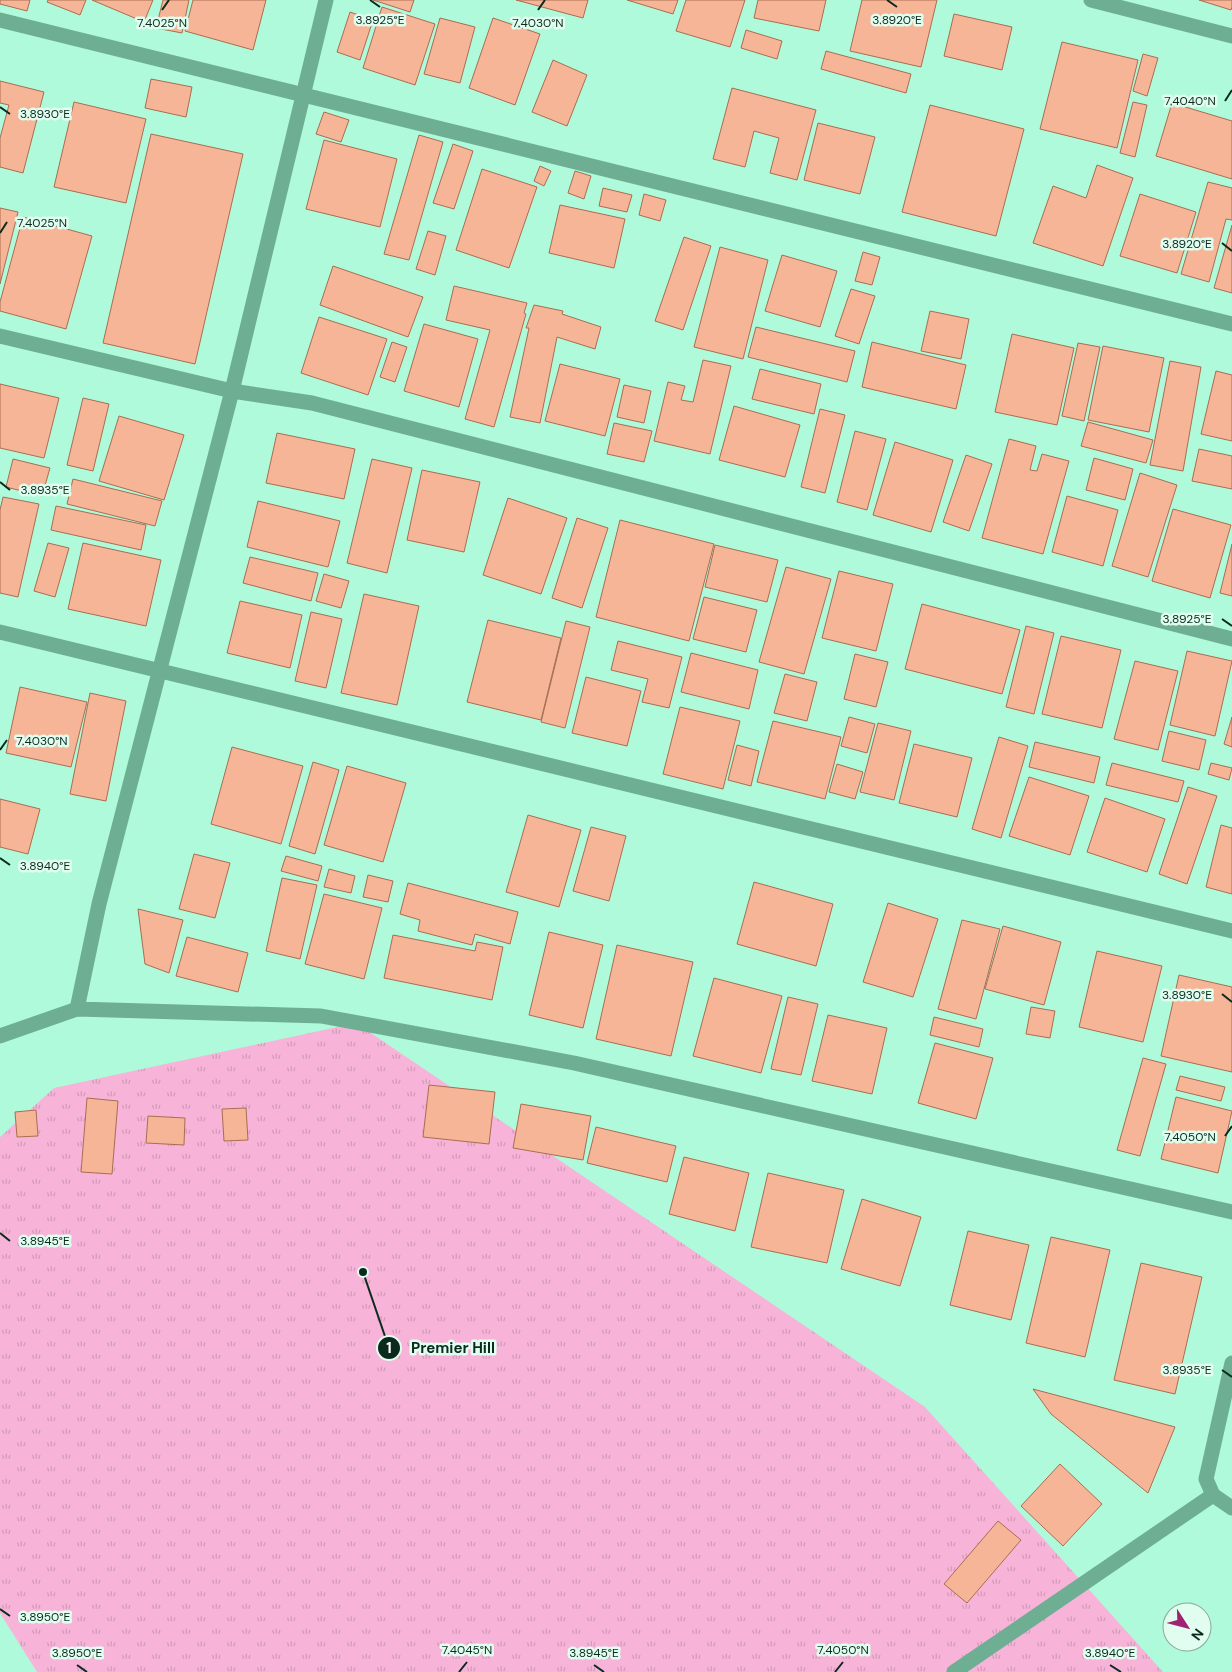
<svg xmlns="http://www.w3.org/2000/svg" width="1232" height="1672" viewBox="0 0 1232 1672" font-family="'DM Sans',sans-serif">
  <defs>
    <pattern id="park-tufts" width="24" height="20" patternUnits="userSpaceOnUse" patternTransform="scale(1.25)"><rect width="24" height="20" fill="#f7b4d8"/><path d="M3 7l-1-3M5 7V3M7 7l1-3M15 17l-1-3M17 17v-4M19 17l1-3" fill="none" stroke="#d29bb9"/></pattern>
  </defs>
  <rect width="100%" height="100%" fill="#affada"/>
  <!-- park -->
  <path fill="url(#park-tufts)" d="M356 1023 925 1407 1163 1672H37L0 1613V1137L54 1088Z"/>
  <!-- building -->
  <path fill="#f6b597" stroke="#a96d51" d="M0 0H30L27 11 0 4Z
    M48 0H86L80 15 47 2Z
    M92 0H153L144 22Z
    M163 0H189L182 33 156 28Z
    M193 0H266L253 50 185 31Z
    M373 0H414L410 12Z
    M516 0H588L583 18Z
    M627 0H678L673 14Z
    M686 0H745L730 47 676 31Z
    M758 0H826L819 31 754 18Z
    M862 0H937L921 67 850 51Z
    M1199 0H1232V7L1231 10Z
    M382 7 435 24 415 85 363 68Z
    M350 12 373 20 360 60 337 52Z
    M954 14 1012 27 1002 70 944 56Z
    M440 18 475 27 460 83 424 74Z
    M493 18 540 34 515 105 469 88Z
    M746 30 782 41 777 59 741 48Z
    M1062 42 1138 60 1117 148 1040 129Z
    M826 51 911 74 906 93 821 69Z
    M1143 54 1158 58 1147 96 1133 91Z
    M553 60 587 75 567 126 532 112Z
    M151 79 192 87 186 117 145 108Z
    M0 81 44 92 23 173 0 167V138L9 105 0 103Z
    M732 88 816 110 797 180 770 173 779 138 754 131 745 167 713 159Z
    M74 102 146 119 126 203 54 187Z
    M1133 102 1147 105 1135 157 1120 153Z
    M1172 103 1232 121V179L1156 156Z
    M930 105 1024 129 996 236 902 212Z
    M324 112 349 120 341 142 316 134Z
    M818 123 875 137 860 194 804 180Z
    M151 134 243 154 195 364 103 343Z
    M419 135 443 142 409 260 384 254Z
    M324 140 397 159 380 227 306 209Z
    M453 144 473 151 454 209 433 203Z
    M1097 165 1133 178 1103 266 1033 243 1053 186 1086 198Z
    M540 166 551 171 544 186 534 181Z
    M482 169 537 187 509 268 456 250Z
    M575 171 591 176 584 199 568 193Z
    M1208 182 1232 188V220L1226 219 1209 282 1181 274Z
    M603 188 632 195 627 212 599 206Z
    M644 194 666 200 660 221 639 215Z
    M1140 194 1196 212 1177 273 1120 256Z
    M560 205 625 219 614 268 549 253Z
    M0 208 18 212 0 284Z
    M23 217 92 236 66 329 0 311V302Z
    M1232 225V293L1214 288Z
    M428 231 446 236 435 275 416 269Z
    M684 237 711 246 683 330 655 321Z
    M720 247 768 260 743 359 694 347Z
    M863 252 880 257 872 285 855 281Z
    M782 255 837 271 820 327 765 311Z
    M333 266 423 297 408 337 320 305Z
    M454 286 527 303 524 313 526 314 494 427 465 419 490 330 446 320Z
    M851 289 875 296 859 344 835 336Z
    M534 305 563 311 562 314 601 327 595 349 557 337 540 423 510 417 529 328H526Z
    M930 311 969 319 961 359 921 351Z
    M319 317 387 339 368 395 301 373Z
    M424 324 478 339 459 407 404 391Z
    M756 327 855 351 847 382 748 357Z
    M1012 334 1074 348 1057 425 995 412Z
    M392 342 407 347 395 382 380 377Z
    M872 342 966 365 956 409 862 387Z
    M1078 343 1100 347 1084 421 1062 416Z
    M1103 346 1164 358 1149 432 1088 420Z
    M703 360 731 366 710 454 654 441 668 382 685 386 681 400 693 402Z
    M1170 361 1201 367 1183 471 1150 465Z
    M560 364 620 379 605 436 545 421Z
    M760 369 821 384 814 414 752 399Z
    M1216 371 1232 375V441L1201 434Z
    M0 384 59 398 44 458 0 448Z
    M624 385 651 391 644 423 617 417Z
    M83 398 109 404 93 471 67 465Z
    M734 406 800 425 785 477 719 460Z
    M820 409 845 415 825 493 801 487Z
    M119 416 184 435 164 500 99 481Z
    M1088 422 1153 440 1146 463 1081 446Z
    M614 423 652 431 644 462 607 454Z
    M855 431 886 439 867 510 837 502Z
    M277 433 355 449 344 499 266 483Z
    M1009 439 1036 446 1030 470 1037 471 1042 454 1069 461 1043 554 982 538Z
    M895 442 953 460 931 532 873 515Z
    M1199 449 1232 456V489L1192 481Z
    M966 455 992 464 969 531 943 522Z
    M1094 458 1133 469 1125 500 1086 490Z
    M13 459 50 468 42 496 6 487Z
    M372 459 412 468 387 573 347 563Z
    M422 470 480 482 464 552 407 540Z
    M1140 473 1177 485 1148 577 1112 566Z
    M73 479 162 501 155 526 67 504Z
    M1067 496 1118 510 1103 566 1052 552Z
    M3 497 39 504 18 597 0 593V510Z
    M508 498 567 518 541 594 483 575Z
    M258 501 340 521 328 567 247 547Z
    M56 506 146 525 141 550 51 530Z
    M1173 509 1231 525 1210 598 1152 581Z
    M577 518 608 528 582 608 552 598Z
    M620 520 714 544 689 641 596 617Z
    M48 543 69 548 55 597 34 591Z
    M83 543 161 560 146 626 68 609Z
    M1232 544V596L1220 593Z
    M715 545 778 560 767 602 705 587Z
    M250 557 318 573 311 601 243 583Z
    M786 567 831 579 804 674 759 662Z
    M839 571 893 584 876 651 822 638Z
    M324 574 349 581 341 608 316 601Z
    M364 594 419 606 397 705 341 693Z
    M704 597 757 610 746 652 693 639Z
    M240 601 302 615 290 668 227 653Z
    M922 604 1020 630 1002 694 905 669Z
    M311 612 342 619 326 688 295 681Z
    M488 620 561 638 541 720 467 702Z
    M566 621 590 627 565 728 541 722Z
    M1026 626 1054 633 1034 714 1006 707Z
    M1061 636 1121 650 1102 728 1042 714Z
    M618 641 682 657 669 708 642 702 648 679 611 670Z
    M1187 651 1232 661 1215 736 1170 725Z
    M691 653 758 670 749 709 681 692Z
    M855 654 888 662 876 707 844 699Z
    M1135 661 1178 671 1158 750 1114 739Z
    M785 674 817 682 807 721 774 713Z
    M586 677 641 691 627 746 572 733Z
    M20 687 87 702 71 767 6 753Z
    M90 693 126 701 106 801 70 794Z
    M680 707 740 721 723 789 663 774Z
    M849 717 875 724 867 753 841 746Z
    M1232 717V747L1224 744Z
    M773 721 841 737 825 799 757 782Z
    M878 723 911 731 894 800 860 792Z
    M1169 731 1206 740 1199 770 1162 761Z
    M999 737 1028 746 1001 838 972 829Z
    M1035 742 1100 757 1094 783 1029 767Z
    M914 744 972 758 957 817 899 803Z
    M737 745 759 751 751 786 728 780Z
    M232 747 303 766 281 844 211 824Z
    M313 762 339 770 315 854 289 846Z
    M1112 763 1184 781 1178 802 1106 785Z
    M1211 763 1232 768 1229 780 1208 774Z
    M837 764 863 772 855 799 829 792Z
    M347 766 406 783 383 862 324 845Z
    M1029 777 1089 796 1070 855 1009 836Z
    M1188 787 1217 796 1187 884 1159 874Z
    M1105 798 1165 819 1147 872 1087 852Z
    M0 799 40 809 28 854 0 847Z
    M528 815 581 830 559 907 506 892Z
    M1221 825 1232 828V894L1206 887Z
    M591 827 626 836 609 901 573 891Z
    M194 854 230 863 215 918 179 909Z
    M286 856 322 866 318 881 281 871Z
    M329 869 355 876 351 893 324 887Z
    M368 875 393 881 388 902 363 897Z
    M282 878 317 885 300 959 266 951Z
    M754 882 833 904 816 966 737 944Z
    M408 883 518 912 510 944 475 934 472 945 418 931 420 920 400 914Z
    M324 894 382 908 364 979 305 964Z
    M888 903 938 919 913 997 863 982Z
    M138 909 183 920 169 973 145 964Z
    M962 920 1000 929 976 1019 938 1009Z
    M1003 926 1061 942 1044 1005 985 989Z
    M549 932 603 945 583 1028 529 1015Z
    M393 935 475 951 477 942 503 947 492 1000 384 978Z
    M187 937 248 953 238 992 176 976Z
    M617 945 693 962 671 1056 596 1039Z
    M1097 951 1162 966 1143 1042 1079 1027Z
    M1179 975 1232 987V1072L1161 1056Z
    M714 978 782 996 761 1073 693 1056Z
    M788 997 818 1004 801 1075 771 1069Z
    M1031 1007 1055 1011 1050 1038 1026 1034Z
    M828 1015 887 1028 872 1094 812 1081Z
    M934 1017 983 1029 979 1047 930 1035Z
    M935 1043 993 1058 976 1119 918 1103Z
    M1143 1058 1166 1064 1140 1156 1117 1150Z
    M1180 1076 1225 1087 1221 1101 1176 1090Z
    M429 1085 495 1092 489 1144 423 1137Z
    M1176 1097 1232 1111 1218 1173 1161 1159Z
    M87 1098 118 1101 112 1174 81 1172Z
    M521 1104 591 1116 583 1160 513 1148Z
    M246 1108 248 1140 224 1141 222 1109Z
    M36 1110 38 1136 17 1137 15 1112Z
    M148 1116 185 1118 184 1145 146 1143Z
    M596 1127 676 1146 667 1182 587 1163Z
    M684 1157 749 1173 735 1231 669 1214Z
    M768 1173 844 1190 827 1263 751 1247Z
    M862 1199 921 1217 900 1286 841 1269Z
    M968 1231 1029 1245 1011 1320 950 1305Z
    M1051 1237 1110 1250 1085 1357 1026 1343Z
    M1141 1263 1202 1277 1175 1394 1114 1380Z
    M1033 1389 1175 1427 1148 1493 1051 1414Z
    M1060 1464 1102 1504 1063 1546 1021 1506Z
    M998 1521 1021 1540 967 1603 944 1584Z"/>
  <g fill="none" stroke-linecap="round" stroke-linejoin="round">
    <!-- lane -->
    <path stroke="#6eaf94" stroke-width="15" d="M954 1672 1213 1495"/>
    <!-- street -->
    <path stroke="#6eaf94" stroke-width="15" d="M1091 0 1232 36
      M0 20 1232 324
      M0 336 232 391 312 403 1232 639
      M0 632 1232 931
      M77 1009 99 904 232 391 326 0
      M0 1036 77 1009 321 1016 574 1063 1232 1212
      M1232 1363 1206 1479 1213 1495 1232 1508"/>
  </g>
  <!-- ticks -->
  <path fill="none" stroke="#0a2a1e" stroke-width="2" d="M370 0 380 7M887 0 897 7M162 10 169 0M538 10 545 0M1225 101 1232 90M0 107 10 114M0 233 7 222M1222 243 1232 251M0 482 10 490M1222 619 1232 626M0 750 7 740M0 858 10 865M1222 994 1232 1002M1225 1136 1232 1126M0 1233 10 1241M1222 1370 1232 1377M0 1609 10 1616M77 1665 87 1672M594 1665 604 1672M1110 1665 1121 1672M459 1672 467 1662M835 1672 843 1662"/>
  <g font-size="12" text-anchor="middle" fill="#0a2a1e" stroke="#e0fdef" stroke-width="5" stroke-linejoin="round" paint-order="stroke">
    <text x="380" y="24">3.8925°E</text>
    <text x="897" y="24">3.8920°E</text>
    <text x="162" y="27">7.4025°N</text>
    <text x="538" y="27">7.4030°N</text>
    <text x="1190" y="105">7.4040°N</text>
    <text x="45" y="118">3.8930°E</text>
    <text x="42" y="227">7.4025°N</text>
    <text x="1187" y="248">3.8920°E</text>
    <text x="45" y="494">3.8935°E</text>
    <text x="1187" y="623">3.8925°E</text>
    <text x="42" y="745">7.4030°N</text>
    <text x="45" y="870">3.8940°E</text>
    <text x="1187" y="999">3.8930°E</text>
    <text x="1190" y="1141">7.4050°N</text>
    <text x="45" y="1245">3.8945°E</text>
    <text x="1187" y="1374">3.8935°E</text>
    <text x="45" y="1621">3.8950°E</text>
    <text x="467" y="1654">7.4045°N</text>
    <text x="843" y="1654">7.4050°N</text>
    <text x="77" y="1657">3.8950°E</text>
    <text x="594" y="1657">3.8945°E</text>
    <text x="1110" y="1657">3.8940°E</text>
  </g>
  <!-- callouts -->
  <path fill="none" stroke="#0a2a1e" stroke-width="2" d="M363 1272L389 1348"/>
  <g fill="#0a2a1e" stroke="#e0fdef" stroke-width="2">
    <circle cx="363" cy="1272" r="5"/>
    <circle cx="389" cy="1348" r="12"/>
  </g>
  <g font-size="15" text-anchor="middle" font-weight="bold" fill="#fff">
    <text x="389" y="1353">1</text>
  </g>
  <g font-size="15" text-anchor="middle" font-weight="bold" fill="#0a2a1e" stroke="#e0fdef" stroke-width="5" stroke-linejoin="round" paint-order="stroke">
    <text x="453" y="1353">Premier Hill</text>
  </g>
  <!-- north arrow -->
  <g transform="translate(1187 1627) rotate(126)"><circle r="24" fill="#e0fdef" stroke="#8aa99b"/>
  <path d="M0-4L9 19L0 12L-9 19Z" fill="#a12275"/>
  <text y="-8" font-size="14" font-weight="bold" text-anchor="middle" fill="#0a2a1e">N</text>
  </g>
</svg>
